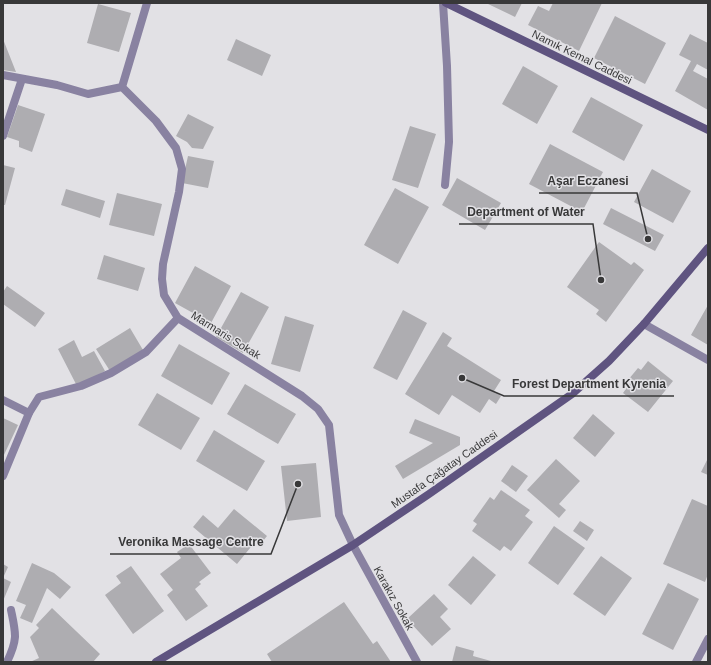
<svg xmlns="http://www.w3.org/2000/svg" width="711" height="665" viewBox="0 0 711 665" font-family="Helvetica,sans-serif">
  <rect width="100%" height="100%" fill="#e2e1e5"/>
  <!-- building -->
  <path fill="#aeadb1" d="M486 3H522L515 17Z
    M553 3H602L579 51 528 25 538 6 549 11Z
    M98 4 131 13 119 52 87 43Z
    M615 16 666 43 645 84 594 58Z
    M690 34 708 43V70L697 64 693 71 708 79V110L675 91 691 61 679 55Z
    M3 39 16 72 3 70Z
    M236 39 271 55 262 76 227 60Z
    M523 66 558 86 537 124 502 104Z
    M591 97 643 125 624 161 572 132Z
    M18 105 45 114 32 152 19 147V141L7 137Z
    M188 114 214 127 203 149 192 148 187 142 176 136Z
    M410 126 436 134 418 188 392 180Z
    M550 144 603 172 582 212 529 184Z
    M188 156 214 161 208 188 182 183Z
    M3 165 15 168 5 205H3Z
    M652 169 691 191 673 223 634 202Z
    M457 178 501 203 485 230 442 205Z
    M395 188 429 207 398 264 364 245Z
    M66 189 105 201 100 218 61 205Z
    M117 193 162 204 154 236 109 225Z
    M611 208 664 235 655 251 603 224Z
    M599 242 631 265 634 262 644 270 606 322 596 314 599 310 567 287Z
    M104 255 145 268 138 291 97 279Z
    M195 266 231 286 211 323 175 303Z
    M7 286 45 313 35 327 3 304V292Z
    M241 292 269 307 243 353 216 337Z
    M708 305V345L691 335Z
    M403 310 427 323 397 380 373 368Z
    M285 316 314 325 300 372 271 364Z
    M130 328 143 350 110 371 96 349Z
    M443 332 452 338 447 346 501 380 494 391 501 396 496 404 489 399 480 413 452 395 439 415 405 394Z
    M74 340 82 357 94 351 105 371 77 386 58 349Z
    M179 344 230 373 212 405 161 376Z
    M648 361 673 381 648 412 623 393 631 382 628 380 638 368 641 370Z
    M245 384 296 414 278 444 227 414Z
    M157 393 200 418 181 450 138 425Z
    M593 414 615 433 595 457 573 438Z
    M3 418 18 425 3 457Z
    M415 419 460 437V445L403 479 395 466 433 443 409 433Z
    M214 430 265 461 247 491 196 461Z
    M708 458V475L701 472Z
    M556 459 580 481 559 504 566 510 559 518 527 490Z
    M316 463 321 517 287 521 281 466Z
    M512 465 528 476 516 492 501 481Z
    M501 490 530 510 525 516 533 522 511 551 504 546 500 551 472 531 477 524 473 521 490 497 494 500Z
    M692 499 708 506V574L705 582 663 564Z
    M234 509 267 536 259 546 255 542 237 564 193 527 203 515 218 528Z
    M580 521 594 530 587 541 573 531Z
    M554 526 585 548 558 585 528 563Z
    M189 544 211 573 199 582 201 584 195 589 208 606 186 621 167 595 173 590 160 574 181 558 177 552Z
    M473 556 496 575 471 605 448 585Z
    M601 556 632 578 605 616 573 594Z
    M32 563 54 573 71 587 60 599 47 588 32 623 20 618 26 605 16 601Z
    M3 564 8 567 3 578 11 582 3 601Z
    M131 566 164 611 133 634 105 595 121 583 116 576Z
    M668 583 699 599 673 650 642 634Z
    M434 594 448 609 440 617 451 629 432 646 407 619Z
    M344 602 373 644 377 641 391 662H272L267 654Z
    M52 608 100 654 93 662H30L39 658 30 637 39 628 36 625Z
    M456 646 474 651 473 656 491 661V662H452Z"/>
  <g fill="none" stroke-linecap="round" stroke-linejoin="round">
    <!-- lane -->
    <path stroke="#8982a1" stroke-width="8" d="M443 3 447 66 449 142 445 185
      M3 400 29 413
      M7 662C18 639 16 634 11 610"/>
    <!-- street -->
    <path stroke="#8982a1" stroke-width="8" d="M3 75 57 85 88 94 122 87
      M122 87 156 121 176 148 182 169 179 192 163 264 162 279 164 295 178 318 302 396 318 409 329 425 339 515 353 545 417 662
      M122 87 147 3
      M3 136 22 79
      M644 324 708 360
      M3 476 29 413 39 397 81 386 111 373 146 352 178 318
      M696 662 708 639"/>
    <!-- secondary -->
    <path stroke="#5f5480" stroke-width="8" d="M446 3 708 130
      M156 662 353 545 429 494 572 394 609 361 644 324 708 248"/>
  </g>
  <g text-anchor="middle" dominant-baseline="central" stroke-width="3" stroke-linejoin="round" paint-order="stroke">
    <!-- street labels -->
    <g font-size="11" fill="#383839" stroke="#e2e1e5">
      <text transform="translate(582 57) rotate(26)">Namık Kemal Caddesi</text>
      <text transform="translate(226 335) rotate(32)">Marmaris Sokak</text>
      <text transform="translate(444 469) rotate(-35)">Mustafa Çağatay Caddesi</text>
      <text transform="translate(394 598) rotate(61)">Karakız Sokak</text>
    </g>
  </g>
  <!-- callouts -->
  <path fill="none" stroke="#383839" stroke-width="1.5" d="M648 239L637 193H539M601 280L593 224H459M462 378L504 396H674M298 484L271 554H110"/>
  <g fill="#383839" stroke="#e2e1e5" stroke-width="1.5">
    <circle cx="648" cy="239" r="4"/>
    <circle cx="601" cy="280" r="4"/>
    <circle cx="462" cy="378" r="4"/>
    <circle cx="298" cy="484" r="4"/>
  </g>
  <g font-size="12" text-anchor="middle" font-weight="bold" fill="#383839" stroke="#e2e1e5" stroke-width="3" stroke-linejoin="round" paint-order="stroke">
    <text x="588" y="185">Aşar Eczanesi</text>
    <text x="526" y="216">Department of Water</text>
    <text x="589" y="388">Forest Department Kyrenia</text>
    <text x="191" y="546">Veronika Massage Centre</text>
  </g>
  <!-- border -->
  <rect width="711" height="665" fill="none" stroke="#383839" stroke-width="8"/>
</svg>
